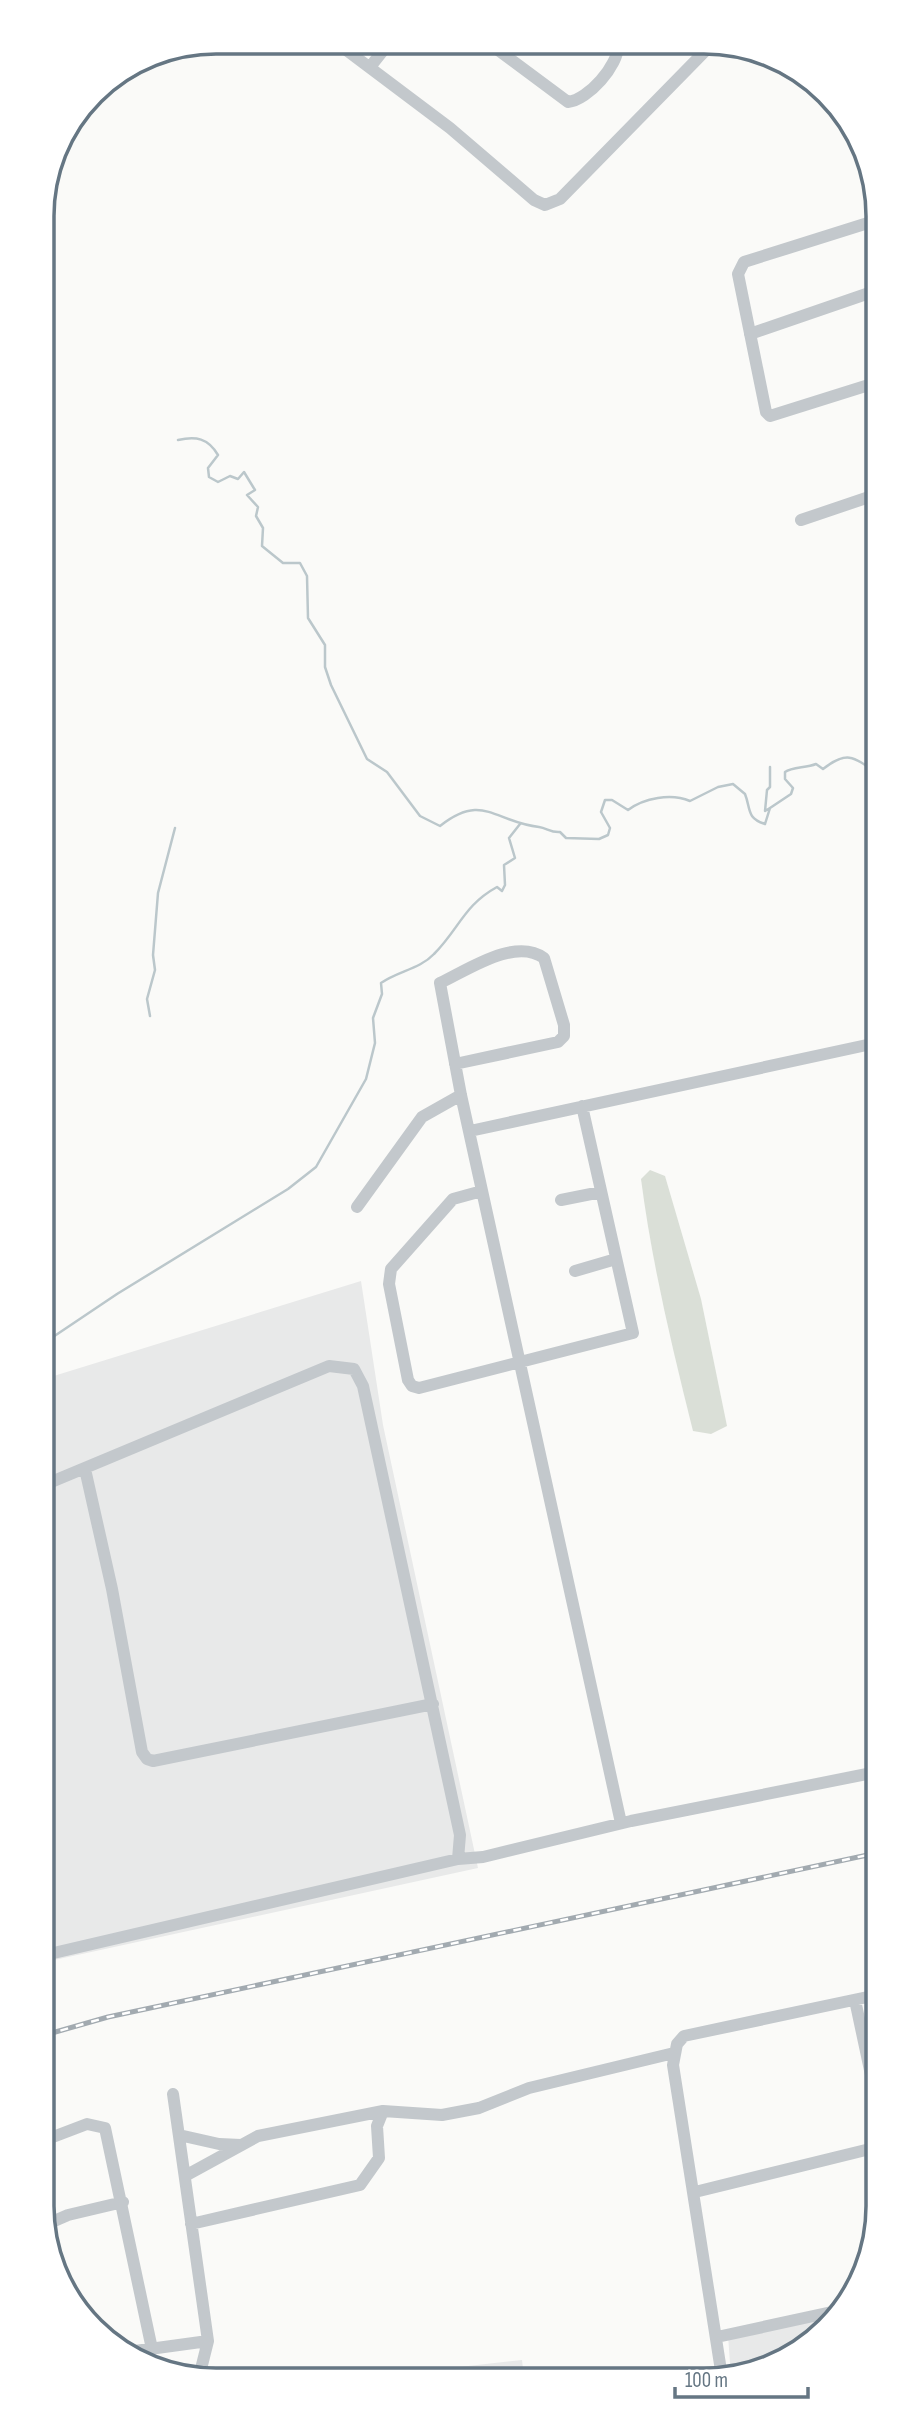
<svg xmlns="http://www.w3.org/2000/svg" width="920" height="2422" viewBox="0 0 920 2422" font-family="'Sofia Sans Condensed',sans-serif">
  <rect width="100%" height="100%" fill="#fafaf8"/>
  <!-- built -->
  <path fill="#e8e9e9" d="M361 1281 383 1425 478 1868 45 1962 44 1379Z
    M841 2311 835 2320 791 2356 731 2377 728 2335Z
    M522 2360 524 2377H371Z"/>
  <!-- green -->
  <path fill="#dadfd7" d="M650 1170 665 1176 701 1299 727 1426 711 1434 693 1431C672 1347 652 1264 641 1179Z"/>
  <g fill="none" stroke-linecap="round" stroke-linejoin="round">
    <!-- stream -->
    <path stroke="#bbc7cb" stroke-width="2.5" d="M178 440C196 436 208 438 218 455L208 468 209 477 218 482 230 476 238 479 244 472 255 490 247 495 258 507 256 516 263 528 262 546 283 563H300L307 576 308 618 325 645V667L331 685 367 759 387 772 420 816 440 826C483 792 494 822 539 827 547 828 551 833 560 832L566 838 599 839 608 835 610 828 601 812 605 800H612L628 810C644 798 671 793 690 801L718 787 733 784 745 794C751 809 746 818 765 824L770 808 791 794 793 788 785 779V772C792 767 806 768 816 764L823 769C846 751 853 756 875 772
      M770 767V787L767 790 765 811 770 808
      M150 1016 147 999 155 970 153 955 158 893 175 828
      M44 1343 117 1294 288 1189 316 1167 366 1079 375 1043 373 1018 382 994 381 983C398 971 420 969 434 954 459 929 464 905 497 887L502 891 505 885 504 865 515 858 509 838 520 824"/>
    <!-- minor -->
    <path stroke="#c3c8cc" stroke-width="12" d="M337 43 450 128 534 200 545 205 560 199 711 45
      M490 44 568 102C588 100 619 65 618 45
      M370 67 389 43
      M871 222 744 262 738 274 766 412 770 416 875 383
      M750 334 875 291
      M801 520 875 495
      M455 1064 558 1042 564 1036V1025L544 958C515 937 468 970 440 983L461 1095 621 1823
      M470 1131 876 1043
      M482 1191 453 1199 391 1269 389 1284 408 1380 412 1386 419 1388 633 1333 582 1106
      M561 1200 601 1192
      M357 1207 422 1117 461 1095
      M575 1271 616 1259
      M85 1469 112 1589 142 1752 147 1759 153 1761 433 1704
      M44 1485 329 1366 354 1369 363 1386 460 1835 458 1859 45 1955
      M458 1859 483 1857 631 1821 877 1772
      M855 2000 877 2103
      M173 2094 208 2341
      M179 2135 219 2144 241 2145
      M45 2140 87 2124 105 2128 152 2349
      M185 2176 258 2136 383 2111
      M695 2192 878 2147
      M191 2224 360 2185 379 2158 377 2126 383 2111 442 2115 479 2108 529 2088 674 2053
      M45 2225 68 2215 123 2202
      M717 2337 841 2310
      M135 2351 208 2341 199 2377
      M722 2377 673 2065 677 2044 684 2036 877 1995"/>
    <defs>
      <path id="rail" d="M45 2035 108 2017 877 1853"/>
    </defs>
    <!-- rail casing -->
    <use href="#rail" stroke="#a2aab0" stroke-width="5"/>
    <!-- rail -->
    <use href="#rail" stroke="#fff" stroke-width="2.5" stroke-dasharray="8" stroke-linecap="butt"/>
  </g>
  <!-- crop -->
  <path d="M0 0H920V2422H0ZM216 54H704A162 162 0 0 1 866 216V2206A162 162 0 0 1 704 2368H216A162 162 0 0 1 54 2206V216A162 162 0 0 1 216 54Z" fill="#fff" fill-rule="evenodd"/>
  <path fill="none" stroke="#657683" stroke-width="3.5" d="M216 54H704A162 162 0 0 1 866 216V2206A162 162 0 0 1 704 2368H216A162 162 0 0 1 54 2206V216A162 162 0 0 1 216 54Z"/>
  <!-- scale -->
  <path d="M675 2387v10h133v-10" fill="none" stroke="#657683" stroke-width="3.5"/>
  <text x="685" y="2387" font-size="21" fill="#657683" stroke="#ffffff" stroke-width="5" paint-order="stroke">100 m</text>
</svg>
